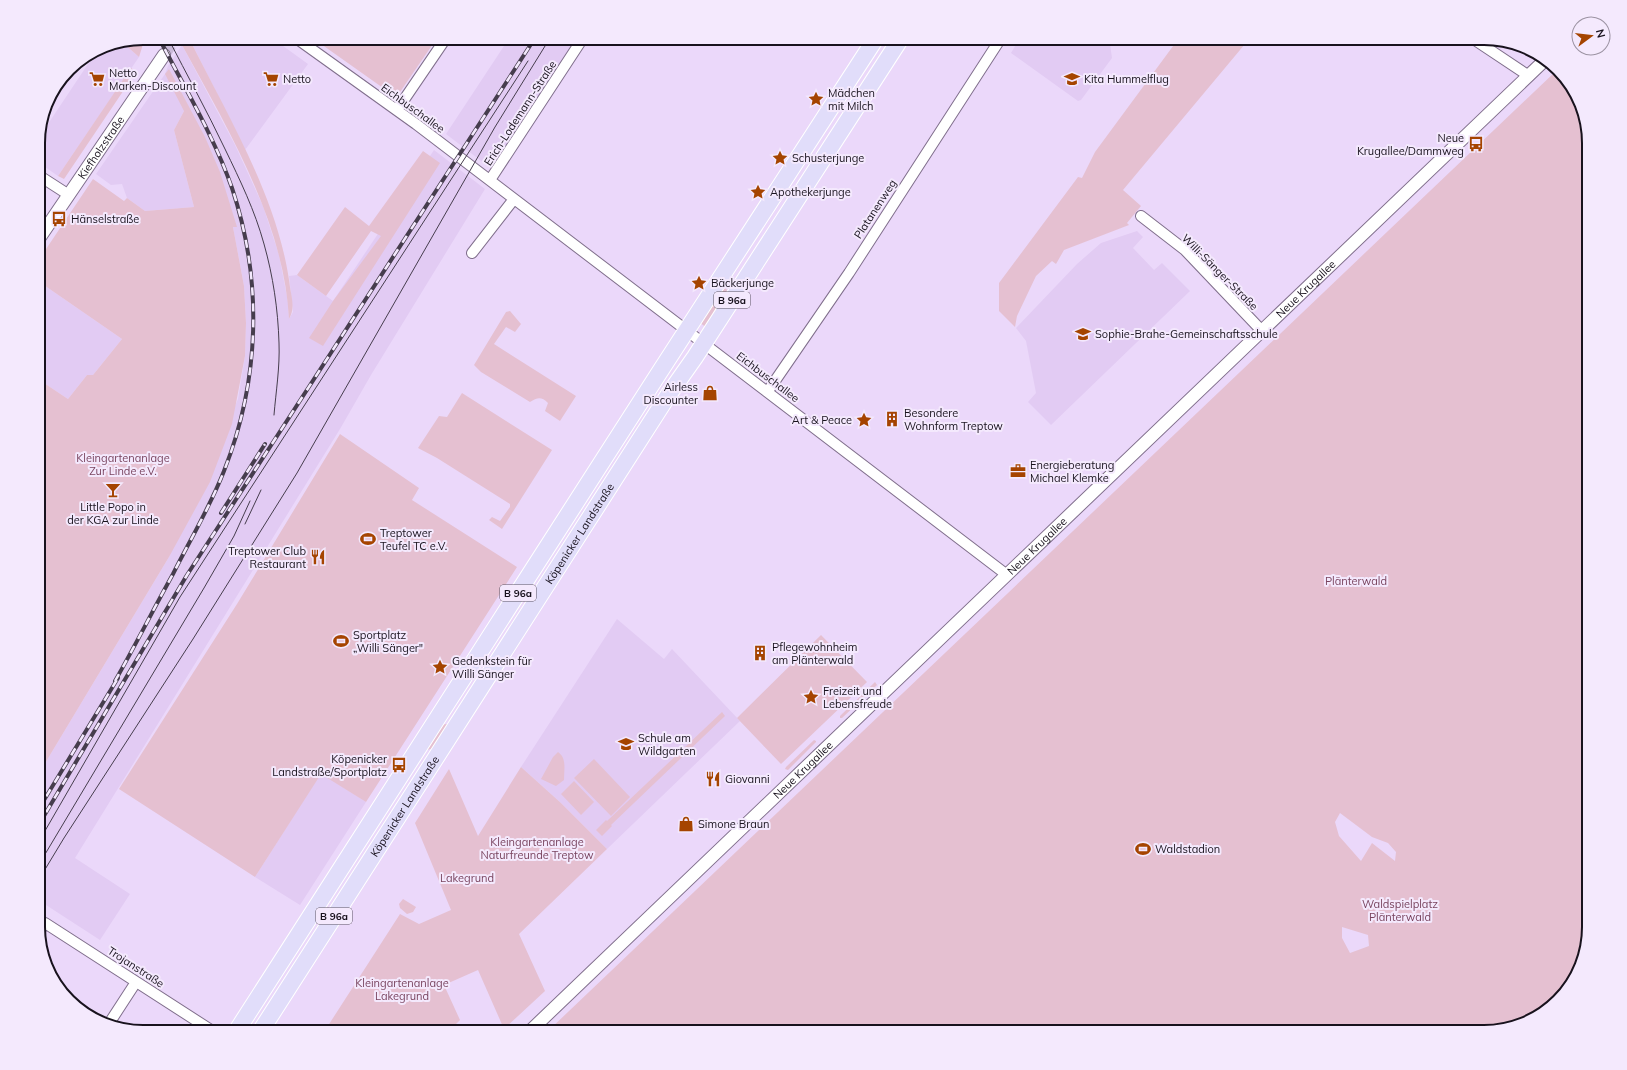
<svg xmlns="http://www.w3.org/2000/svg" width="1627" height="1070" viewBox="0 0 1627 1070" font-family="Mulish,sans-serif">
  <rect width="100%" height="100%" fill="#ebd8fa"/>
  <!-- built -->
  <path fill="#e2cbf3" d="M189 38H272L308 64 245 150Z
    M491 38H576L549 84 493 170 446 134 504 46Z
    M1020 38H1102L1110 44 1112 58 1081 100 1078 101 1011 53Z
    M122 42 139 57 58 176 38 162V139L98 49 103 46Z
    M182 45 235 145 263 206 279 255 288 302 289 319 293 312 289 276 297 275 333 301 434 150 485 189 371 375 340 429 75 858 130 894 100 940 46 905 38 916V775L169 557 238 399 245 356 246 323 244 286 233 227 184 111 174 130 194 207 145 211 127 198 122 184 111 185 96 174 165 74 168 66Z
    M1137 231 1143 237 1133 248 1154 270 1162 263 1190 291 1051 425 1028 402 1036 393 1026 341 1016 328 1077 264 1101 243Z
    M38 281 122 339 93 375H87L68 399 38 379Z
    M617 619 664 659 672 649 740 721 607 849 561 803 521 767Z
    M321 773 366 802 300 905 255 877Z"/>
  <!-- green -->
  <path fill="#e5c0d1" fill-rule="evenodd" d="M143 38H145L139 57 122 42Z
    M187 38H189C228 117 279 199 290 287 292 299 295 309 289 319 284 222 228 129 182 45Z
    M325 38H437L398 95H393L321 44Z
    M1179 38H1250L1123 190 1141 206 1127 223 1129 225 1064 250 1056 264 1052 261 1036 276 1017 316 1015 327 999 311V283L1078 177 1082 178 1095 152Z
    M131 68 136 72 64 179 58 176Z
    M169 69 205 137 220 172 237 227H233L244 286 246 323 245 356 232 424 210 482 169 557 38 775V379L68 399 87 375H93L122 339 38 281V261L93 179 124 201 127 198 145 211 194 207 174 130 184 111 165 74Z
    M1556 71 1575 91 1589 143V927L1571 985 1536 1018 1484 1032H547ZM1340 813 1372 837 1388 843 1396 852 1395 861 1372 843 1361 861 1339 836 1335 822ZM1342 927 1368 935 1369 946 1350 953 1342 938Z
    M423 151 440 163 323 346 309 338 333 301 381 236 371 231 326 296 297 275 345 207 369 226Z
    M725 282 728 296 707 328 699 322Z
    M510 311 521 324 515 332 506 327 494 344 576 396 560 421 545 411 548 403C541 396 537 398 530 402L481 372 474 365 506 312Z
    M462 393 552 450 502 529 489 520 492 517 500 521 510 507V504L437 458 418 448 439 416 447 417Z
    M340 434 419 488 412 500 517 567 366 802 321 774 255 877 119 789 237 604Z
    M821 635 867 682 781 764 737 718Z
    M875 682 877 685 842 718H840V716Z
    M722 712 725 716 611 825 612 826 602 836 596 830 606 820 607 821Z
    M453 723 438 747 423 751 440 725Z
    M814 740 816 741V742L788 770 785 769 786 767Z
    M558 752C567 758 564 770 564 780L556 786 541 779 553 757Z
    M594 759 630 797 611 816 574 778Z
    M521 767 561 803 607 849 519 934 545 991 504 1029 478 970 444 985 460 1020 448 1032H324L400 914 419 924 451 910 415 823 449 769 478 836Z
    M574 781 594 802 581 815 561 794Z
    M403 899 416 907 413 912 407 914 400 908 399 904Z"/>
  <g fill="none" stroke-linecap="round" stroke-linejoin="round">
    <!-- tertiary-tunnel -->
    <path stroke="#cbbad9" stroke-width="12" stroke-dasharray="12 6" stroke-linecap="butt" d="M164 55 175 38"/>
    <defs>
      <path id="minor" d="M296 38 416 124 1007 575
        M1472 38 1529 76
        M397 110 446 38
        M38 175 69 195
        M490 180 583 38
        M1141 216 1185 250 1262 331
        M472 253 514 199
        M768 391 849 273 1001 38
        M38 933 45 923 214 1032
        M110 1022 136 982"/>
      <g id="tertiary">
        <path id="s1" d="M38 240 164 55"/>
        <path id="s2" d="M529 1032 1546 59"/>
      </g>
      <g id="primary">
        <path d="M236 1032 659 373 876 38"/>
        <path id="s3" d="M260 1032 669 394 695 357 901 38"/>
      </g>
    </defs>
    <!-- minor casing -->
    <use href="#minor" stroke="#806f8c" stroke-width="12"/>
    <!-- tertiary casing -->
    <use href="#tertiary" stroke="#806f8c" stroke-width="14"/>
    <!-- primary casing -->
    <use href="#primary" stroke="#fff" stroke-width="18"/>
    <!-- minor -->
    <use href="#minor" stroke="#fff" stroke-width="10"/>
    <!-- tertiary -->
    <use href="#tertiary" stroke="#fff" stroke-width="12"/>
    <!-- primary -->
    <use href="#primary" stroke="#e1ddfa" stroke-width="16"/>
    <!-- tram -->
    <path stroke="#463d4d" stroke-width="1" d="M168 38C187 75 207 111 225 149 240 180 255 211 264 244 273 276 278 309 279 343 280 367 276 391 274 415
      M245 524 261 490
      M38 843 180 597 528 61
      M38 866 204 588 234 536 250 501
      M38 881 64 838 193 639 297 473 495 127 550 38"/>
    <defs>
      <path id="rail" d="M221 513 265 444
        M115 681C135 646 153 610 173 574 190 540 210 507 224 471 260 380 263 281 232 188 214 136 184 87 159 38
        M38 810 118 678
        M38 826 187 575 535 38"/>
    </defs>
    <!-- rail casing -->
    <use href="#rail" stroke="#463d4d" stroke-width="4"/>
    <!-- rail -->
    <use href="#rail" stroke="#f4e9fd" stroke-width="2.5" stroke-dasharray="8" stroke-linecap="butt"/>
  </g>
  <!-- icons -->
  <defs>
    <symbol id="supermarket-bare" viewBox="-9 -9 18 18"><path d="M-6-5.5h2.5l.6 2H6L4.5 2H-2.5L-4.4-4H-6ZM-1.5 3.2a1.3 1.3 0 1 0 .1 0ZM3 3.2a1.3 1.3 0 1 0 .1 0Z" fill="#a54400" stroke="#f4e9fd" stroke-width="2.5" paint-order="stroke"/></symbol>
    <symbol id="school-bare" viewBox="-9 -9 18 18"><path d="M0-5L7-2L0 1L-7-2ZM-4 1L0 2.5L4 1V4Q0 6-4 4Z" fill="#a54400" stroke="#f4e9fd" stroke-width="2.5" paint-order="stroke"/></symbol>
    <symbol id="sight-bare" viewBox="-9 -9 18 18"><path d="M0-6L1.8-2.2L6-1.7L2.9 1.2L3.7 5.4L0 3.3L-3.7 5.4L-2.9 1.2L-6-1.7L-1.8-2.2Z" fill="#a54400" stroke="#f4e9fd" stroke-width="2.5" paint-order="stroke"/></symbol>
    <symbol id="bus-bare" viewBox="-9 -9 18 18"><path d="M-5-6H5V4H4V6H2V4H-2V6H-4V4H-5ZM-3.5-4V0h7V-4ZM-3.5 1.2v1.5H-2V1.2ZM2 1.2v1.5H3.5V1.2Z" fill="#a54400" stroke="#f4e9fd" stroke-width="2.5" paint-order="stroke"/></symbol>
    <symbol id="shop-bare" viewBox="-9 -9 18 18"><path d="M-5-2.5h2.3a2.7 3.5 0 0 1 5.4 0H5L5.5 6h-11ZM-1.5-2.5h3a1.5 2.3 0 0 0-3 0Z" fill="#a54400" stroke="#f4e9fd" stroke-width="2.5" paint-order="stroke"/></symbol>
    <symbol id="building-bare" viewBox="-9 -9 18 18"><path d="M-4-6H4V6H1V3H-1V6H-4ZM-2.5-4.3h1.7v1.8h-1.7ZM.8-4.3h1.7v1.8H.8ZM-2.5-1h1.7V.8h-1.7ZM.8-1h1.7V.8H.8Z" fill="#a54400" stroke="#f4e9fd" stroke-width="2.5" paint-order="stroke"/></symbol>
    <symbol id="office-bare" viewBox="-9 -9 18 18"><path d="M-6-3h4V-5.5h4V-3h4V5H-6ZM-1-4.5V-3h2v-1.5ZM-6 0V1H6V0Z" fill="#a54400" stroke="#f4e9fd" stroke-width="2.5" paint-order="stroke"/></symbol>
    <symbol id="bar-bare" viewBox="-9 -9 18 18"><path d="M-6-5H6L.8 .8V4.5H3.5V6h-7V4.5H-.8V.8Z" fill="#a54400" stroke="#f4e9fd" stroke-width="2.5" paint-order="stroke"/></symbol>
    <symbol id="stadium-bare" viewBox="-9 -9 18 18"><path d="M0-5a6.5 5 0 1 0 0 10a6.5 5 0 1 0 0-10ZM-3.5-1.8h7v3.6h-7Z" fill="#a54400" stroke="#f4e9fd" stroke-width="2.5" paint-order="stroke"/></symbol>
    <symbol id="restaurant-bare" viewBox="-9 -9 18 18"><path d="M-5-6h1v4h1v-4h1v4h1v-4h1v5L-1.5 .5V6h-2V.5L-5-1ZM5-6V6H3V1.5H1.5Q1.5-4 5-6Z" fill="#a54400" stroke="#f4e9fd" stroke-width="2.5" paint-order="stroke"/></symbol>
  </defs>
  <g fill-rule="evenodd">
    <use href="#supermarket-bare" x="86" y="68" width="22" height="22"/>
    <use href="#supermarket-bare" x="260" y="68" width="22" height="22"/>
    <use href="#school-bare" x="1061" y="68" width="22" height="22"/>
    <use href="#sight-bare" x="805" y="88" width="22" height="22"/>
    <use href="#bus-bare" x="1465" y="133" width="22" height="22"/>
    <use href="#sight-bare" x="769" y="147" width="22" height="22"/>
    <use href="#sight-bare" x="747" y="181" width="22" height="22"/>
    <use href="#bus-bare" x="48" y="208" width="22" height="22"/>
    <use href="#sight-bare" x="688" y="272" width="22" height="22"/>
    <use href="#school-bare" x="1072" y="323" width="22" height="22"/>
    <use href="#shop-bare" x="699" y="382" width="22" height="22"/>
    <use href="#building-bare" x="881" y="408" width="22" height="22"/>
    <use href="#sight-bare" x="853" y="409" width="22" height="22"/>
    <use href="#office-bare" x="1007" y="460" width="22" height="22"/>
    <use href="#bar-bare" x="102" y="479" width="22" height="22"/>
    <use href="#stadium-bare" x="357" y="528" width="22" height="22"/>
    <use href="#restaurant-bare" x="307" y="546" width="22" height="22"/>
    <use href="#stadium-bare" x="330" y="630" width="22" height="22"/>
    <use href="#building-bare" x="749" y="642" width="22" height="22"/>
    <use href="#sight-bare" x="429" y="656" width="22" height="22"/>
    <use href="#sight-bare" x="800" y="686" width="22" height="22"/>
    <use href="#school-bare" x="615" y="733" width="22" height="22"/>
    <use href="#bus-bare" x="388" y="754" width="22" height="22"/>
    <use href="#restaurant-bare" x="702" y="768" width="22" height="22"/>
    <use href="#shop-bare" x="675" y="813" width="22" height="22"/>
    <use href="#stadium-bare" x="1132" y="838" width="22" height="22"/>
  </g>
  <g text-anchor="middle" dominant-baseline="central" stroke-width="4" stroke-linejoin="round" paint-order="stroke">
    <!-- shield labels -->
    <g fill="#f4e9fd" stroke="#5a5260" stroke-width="1">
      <rect x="714" y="292" width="36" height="16" rx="3"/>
      <rect x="500" y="585" width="36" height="16" rx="3"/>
      <rect x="316" y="908" width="36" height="16" rx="3"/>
    </g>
    <g font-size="10" font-weight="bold" fill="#18121d">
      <text x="732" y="300">B 96a</text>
      <text x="518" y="593">B 96a</text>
      <text x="334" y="916">B 96a</text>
    </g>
    <!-- poi labels -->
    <g font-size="11" fill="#18121d" stroke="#f4e9fd" text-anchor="start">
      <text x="109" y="73">Netto<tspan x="109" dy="13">Marken-Discount</tspan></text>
      <text x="283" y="79">Netto</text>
      <text x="1084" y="79">Kita Hummelflug</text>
      <text x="828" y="93">Mädchen<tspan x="828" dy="13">mit Milch</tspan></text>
      <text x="1464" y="138" text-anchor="end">Neue<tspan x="1464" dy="13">Krugallee/Dammweg</tspan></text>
      <text x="792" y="158">Schusterjunge</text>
      <text x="770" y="192">Apothekerjunge</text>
      <text x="71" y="219">Hänselstraße</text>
      <text x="711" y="283">Bäckerjunge</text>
      <text x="1095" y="334">Sophie-Brahe-Gemeinschaftsschule</text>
      <text x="698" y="387" text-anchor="end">Airless<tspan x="698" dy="13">Discounter</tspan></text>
      <text x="904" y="413">Besondere<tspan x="904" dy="13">Wohnform Treptow</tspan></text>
      <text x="852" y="420" text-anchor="end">Art &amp; Peace</text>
      <text x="1030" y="465">Energieberatung<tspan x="1030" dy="13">Michael Klemke</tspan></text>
      <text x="113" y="507" text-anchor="middle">Little Popo in<tspan x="113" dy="13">der KGA zur Linde</tspan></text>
      <text x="380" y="533">Treptower<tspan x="380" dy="13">Teufel TC e.V.</tspan></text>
      <text x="306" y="551" text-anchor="end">Treptower Club<tspan x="306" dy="13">Restaurant</tspan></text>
      <text x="353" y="635">Sportplatz<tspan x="353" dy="13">„Willi Sänger"</tspan></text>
      <text x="772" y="647">Pflegewohnheim<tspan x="772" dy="13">am Plänterwald</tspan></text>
      <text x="452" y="661">Gedenkstein für<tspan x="452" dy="13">Willi Sänger</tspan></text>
      <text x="823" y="691">Freizeit und<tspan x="823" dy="13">Lebensfreude</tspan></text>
      <text x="638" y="738">Schule am<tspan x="638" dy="13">Wildgarten</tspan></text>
      <text x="387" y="759" text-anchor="end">Köpenicker<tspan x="387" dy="13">Landstraße/Sportplatz</tspan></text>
      <text x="725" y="779">Giovanni</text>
      <text x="698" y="824">Simone Braun</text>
      <text x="1155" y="849">Waldstadion</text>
    </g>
    <!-- street labels -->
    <g font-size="11" fill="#18121d" stroke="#f4e9fd">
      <text transform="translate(413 108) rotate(36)">Eichbuschallee</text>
      <text transform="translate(520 113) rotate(-57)">Erich-Lodemann-Straße</text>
      <text stroke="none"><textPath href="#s1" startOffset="112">Kiefholzstraße</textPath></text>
      <text transform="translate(875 209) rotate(-57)">Platanenweg</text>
      <text transform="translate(1220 272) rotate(45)">Willi-Sänger-Straße</text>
      <text stroke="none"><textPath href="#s2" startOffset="1075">Neue Krugallee</textPath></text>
      <text transform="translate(768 377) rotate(37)">Eichbuschallee</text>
      <text stroke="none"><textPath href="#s3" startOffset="592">Köpenicker Landstraße</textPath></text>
      <text stroke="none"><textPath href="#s2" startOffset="703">Neue Krugallee</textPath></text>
      <text stroke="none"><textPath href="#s2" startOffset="379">Neue Krugallee</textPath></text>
      <text stroke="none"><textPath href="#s3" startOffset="268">Köpenicker Landstraße</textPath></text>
      <text transform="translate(136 967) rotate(33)">Trojanstraße</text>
    </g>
    <!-- park labels -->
    <g font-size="11" fill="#79445f" stroke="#f4e9fd">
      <text x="123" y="458">Kleingartenanlage<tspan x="123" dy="13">Zur Linde e.V.</tspan></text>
      <text x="1356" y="581">Plänterwald</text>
      <text x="537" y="842">Kleingartenanlage<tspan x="537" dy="13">Naturfreunde Treptow</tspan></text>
      <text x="467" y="878">Lakegrund</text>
      <text x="1400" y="904">Waldspielplatz<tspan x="1400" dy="13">Plänterwald</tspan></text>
      <text x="402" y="983">Kleingartenanlage<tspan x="402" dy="13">Lakegrund</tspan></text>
    </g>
  </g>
  <!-- crop -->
  <path d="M0 0H1627V1070H0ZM143 45H1484A98 98 0 0 1 1582 143V927A98 98 0 0 1 1484 1025H143A98 98 0 0 1 45 927V143A98 98 0 0 1 143 45Z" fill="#f4e9fd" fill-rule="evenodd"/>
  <path fill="none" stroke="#18121d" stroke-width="2" d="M143 45H1484A98 98 0 0 1 1582 143V927A98 98 0 0 1 1484 1025H143A98 98 0 0 1 45 927V143A98 98 0 0 1 143 45Z"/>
  <!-- north arrow -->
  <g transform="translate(1591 36) rotate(75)"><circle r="19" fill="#f4e9fd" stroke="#9c93a3"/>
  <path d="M0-3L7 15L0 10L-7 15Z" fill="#a54400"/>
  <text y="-6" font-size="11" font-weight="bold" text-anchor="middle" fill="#18121d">N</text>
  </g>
</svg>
